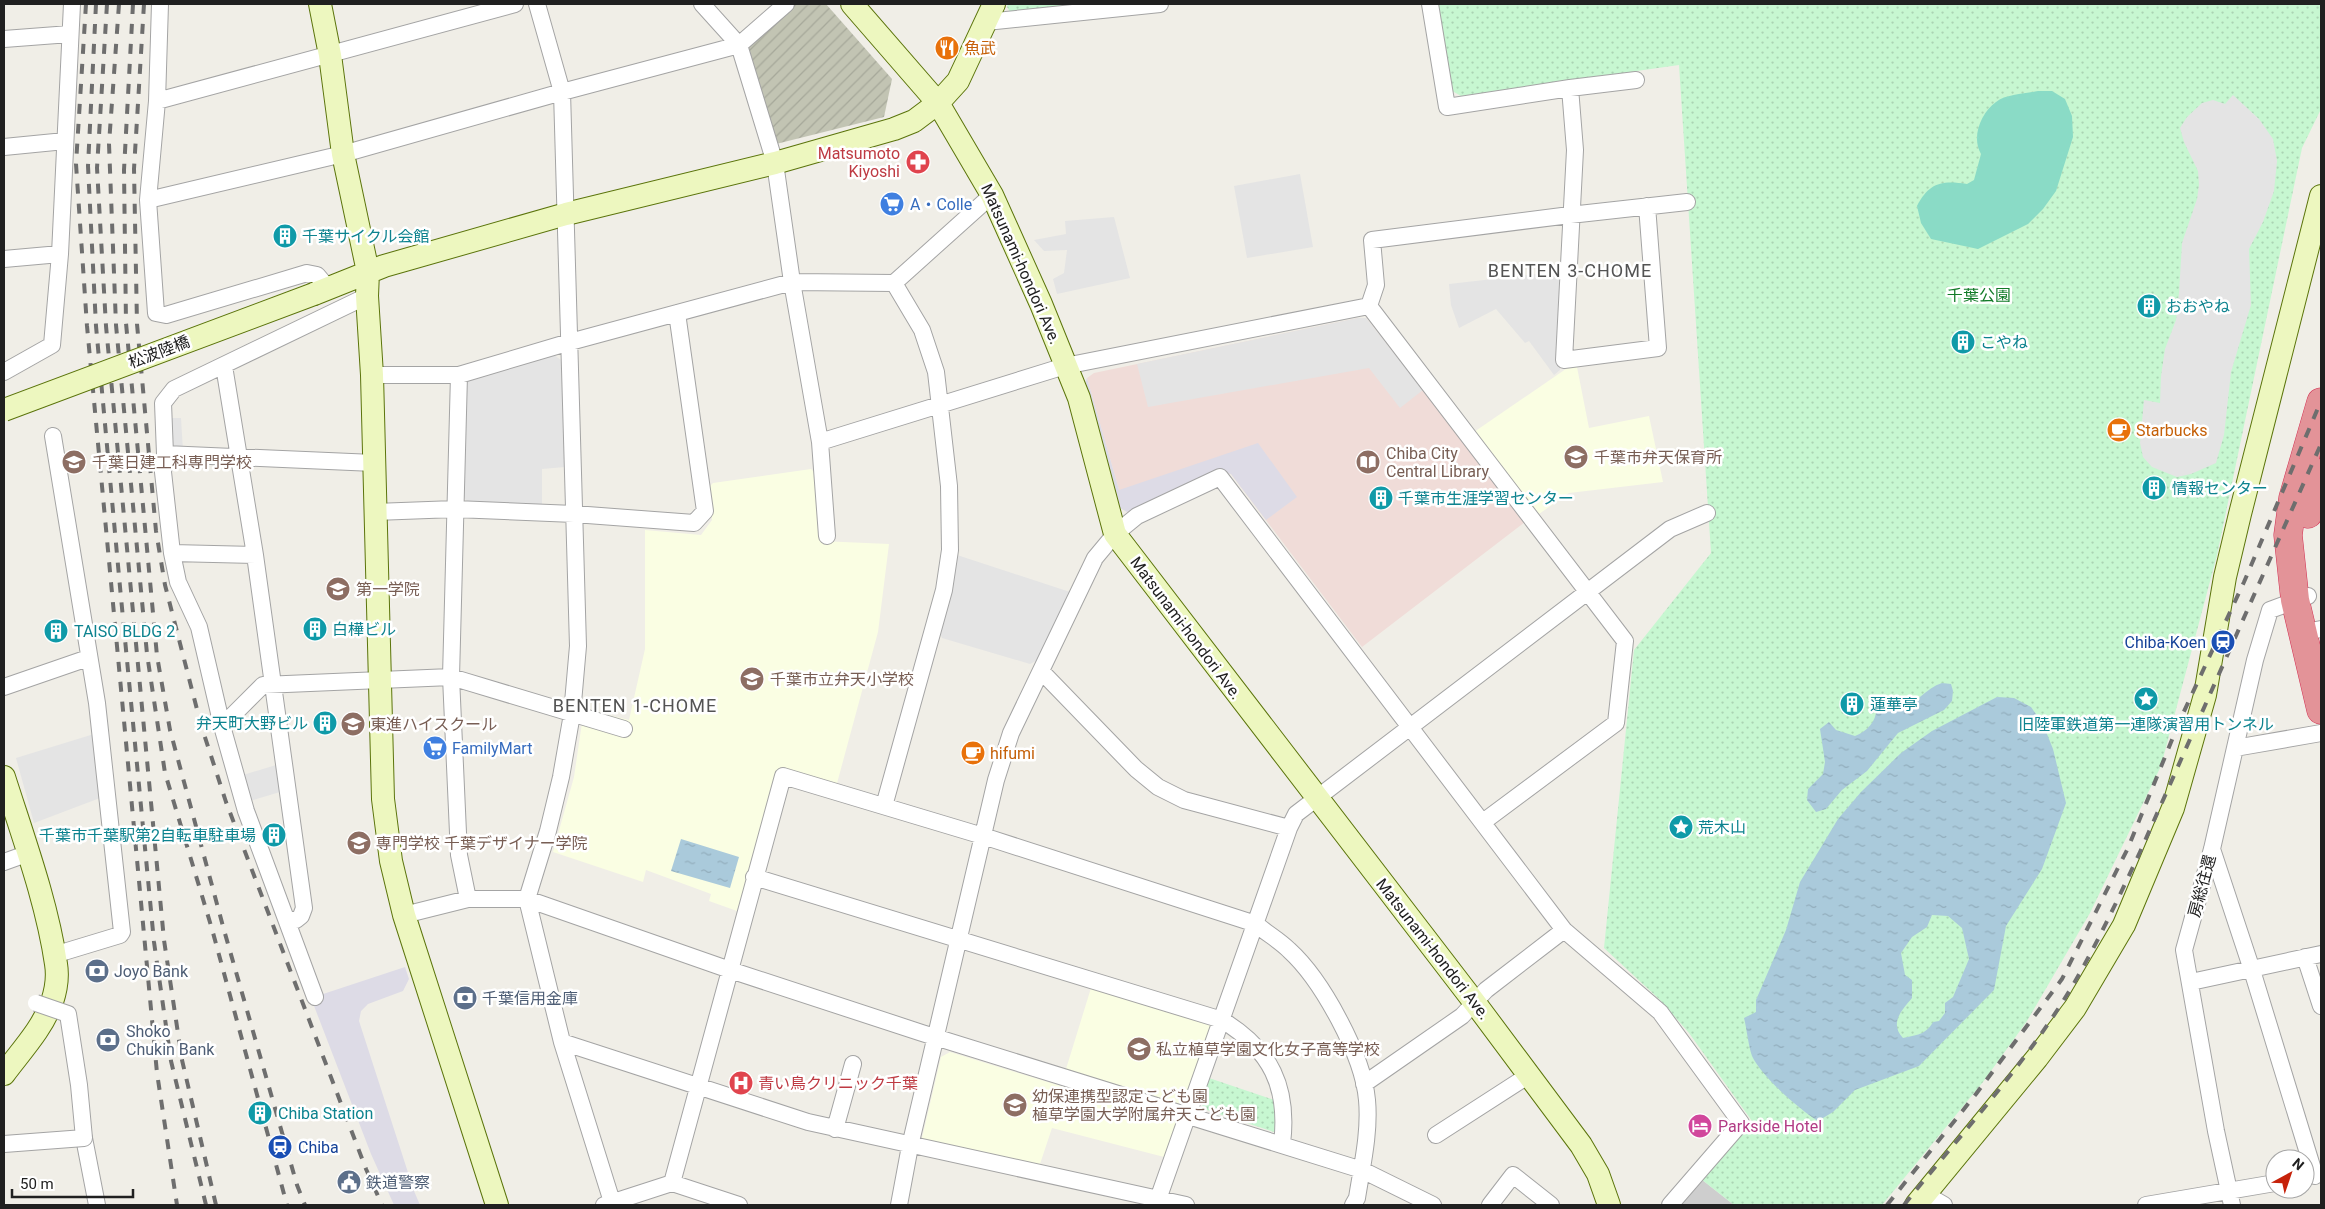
<svg xmlns="http://www.w3.org/2000/svg" width="2325" height="1209" viewBox="0 0 2325 1209" font-family="Roboto,'Noto Sans JP',sans-serif">
  <defs>
    <pattern id="construction-furrows" width="10" height="10" patternUnits="userSpaceOnUse" patternTransform="scale(1.25)"><rect width="10" height="10" fill="#c2c4b3"/><path d="M-1 1l2-2M0 10L10 0M9 11l2-2" fill="none" stroke="#a6a89a"/></pattern>
    <pattern id="park-dots" width="8" height="8" patternUnits="userSpaceOnUse" patternTransform="scale(1.25)"><rect width="8" height="8" fill="#c7f7d1"/><path d="M2 2h.1M6 6h.1" fill="none" stroke="#abd3b3" stroke-width="1.8" stroke-linecap="round"/></pattern>
    <pattern id="water-ripples" width="26" height="14" patternUnits="userSpaceOnUse" patternTransform="scale(1.25)"><rect width="26" height="14" fill="#aacadb"/><path d="M2 4q2-2 4 0t4 0M15 11q2-2 4 0t4 0" fill="none" stroke="#92adbc"/></pattern>
  </defs>
  <rect width="100%" height="100%" fill="#f0eee7"/>
  <!-- commercial -->
  <path fill="#f0dcd8" d="M1358 318H1366L1525 522 1362 647 1231 474 1217 470 1127 512 1119 490 1087 378 1094 373Z"/>
  <!-- education -->
  <path fill="#fafee3" d="M1576 362 1589 428 1649 416 1663 482 1569 493 1539 514 1474 432Z
    M811 469 817 475 820 541 889 544 878 632 836 787 780 770 737 911 709 901 711 894 646 870 643 882 553 852 574 777 584 709 629 720 645 649V530L701 535 712 520 707 489 713 483Z
    M1091 988 1208 1022 1213 1029 1191 1096 1181 1104 1066 1069Z
    M950 1052 1174 1121 1180 1128 1168 1158 1052 1128 1038 1170 928 1146 922 1138 941 1057Z"/>
  <!-- religious -->
  <path fill="#cecece" d="M1701 1179 1734 1205H1679Z"/>
  <!-- construction -->
  <path fill="url(#construction-furrows)" d="M793 4H826L892 79 884 117 776 144 744 47Z"/>
  <!-- park -->
  <path fill="url(#park-dots)" d="M1008 4H1084L1011 13 1007 7Z
    M1430 4H2321V109L2302 148 2217 555 2161 766 2090 913 2027 1021 1983 1082 1882 1205H1734L1701 1179 1752 1121 1689 1033 1659 999 1604 948 1634 650 1711 553 1679 65 1461 96 1447 88Z
    M1209 1078 1280 1102 1277 1133 1204 1109 1202 1105Z"/>
  <!-- pitch -->
  <path fill="#8adbc6" d="M2038 91H2052L2065 99 2072 116 2073 137 2056 191 2043 209 2028 224 1978 249 1931 239 1921 223 1917 206C1929 183 1941 180 1967 184L1974 180 1981 154C1971 137 1981 113 1996 102 2006 94 2025 94 2038 91Z"/>
  <!-- parking -->
  <path fill="#e4e4e4" d="M2233 95 2259 119 2273 139 2277 161 2274 191 2263 222 2249 249 2251 305 2231 372 2224 435 2216 463 2191 474 2177 477 2152 467 2143 457 2140 443 2144 400 2160 403 2161 376 2165 349 2176 320 2179 293 2182 243 2197 199 2199 185 2198 171 2184 142 2180 128 2187 117 2202 103 2213 100 2225 104Z
    M1300 174 1313 247 1247 258 1234 186Z
    M1114 217 1130 278 1057 294 1053 279 1064 273 1067 250 1044 251 1034 240 1066 234 1065 221Z
    M1563 271 1560 370 1554 375 1529 341 1525 343 1496 309 1459 328 1451 305 1449 284Z
    M1358 318H1366L1423 390 1400 408 1369 368 1148 407 1137 364Z
    M554 355 561 360 565 467 542 469V506L468 502 463 497 466 383 471 378Z
    M170 418H181L183 451 170 445Z
    M954 554 1070 592 1038 660 1030 664 942 638 938 629Z
    M94 734 100 798 34 823 16 758Z
    M276 765 280 792 250 801 243 775Z"/>
  <!-- plaza -->
  <path fill="#dddbe6" d="M1087 378 1119 490 1258 443 1297 497 1266 520 1231 474 1217 470 1127 512 1120 508 1084 386Z
    M405 967 409 979 403 991 368 1004 361 1011 359 1021 414 1191 420 1205H394L371 1154 311 998Z"/>
  <!-- water -->
  <path fill="url(#water-ripples)" fill-rule="evenodd" d="M1942 683 1951 684 1953 691 1952 701 1944 710 1898 733 1867 771 1842 790 1826 809 1816 812 1807 800 1808 789 1823 774 1825 762 1820 729 1829 722 1836 730 1855 736C1870 730 1880 717 1875 700L1899 710C1916 704 1926 688 1942 683Z
    M1997 697 2014 698 2031 707 2043 724 2053 749 2066 803 2042 869 2006 926 1994 990 1919 1066 1855 1090 1833 1112 1818 1121C1798 1108 1762 1077 1752 1056 1748 1044 1747 1030 1744 1018L1756 1012V1000L1786 930 1800 882 1838 819 1861 792 1901 753 1932 731ZM1932 915 1948 916 1962 928 1969 959 1953 997 1945 1003V1013L1939 1021 1933 1022C1926 1035 1916 1035 1903 1038 1889 1023 1902 1010 1912 998V980L1905 975 1901 953 1912 937 1927 927Z
    M681 839 739 857 730 888 671 871Z"/>
  <g fill="none" stroke-linecap="round" stroke-linejoin="round">
    <defs>
      <path id="street" d="M160 4 157 101 148 200 156 313 166 315 307 273 317 275 328 288
        M537 4 562 92 578 646 572 714 561 777 548 831 527 899 562 1042 613 1205
        M702 4 739 45 775 163 792 282 820 442 827 536
        M1430 4 1447 107 1570 88 1636 80
        M986 22 1160 4
        M4 39 70 34
        M1570 88 1575 150 1564 360 1658 348 1647 206
        M157 101 515 4
        M4 147 65 141
        M148 200 343 154 562 92 739 45 786 4
        M4 259 60 254
        M894 283 992 195
        M1369 306 1625 641 1616 723 1483 822
        M1369 306 1376 285 1372 240 1570 215 1687 202
        M224 366 255 555 304 908 301 916 296 920H288
        M4 372 52 345 60 254 72 4
        M372 375H459L570 342 792 282 894 283 922 330 936 372 949 486 950 550 944 590 884 806
        M459 375 451 677 459 855 468 899
        M53 436 97 703 122 932 120 935 54 955
        M820 442 1065 366 1369 306
        M165 454 374 463
        M375 512 455 509 574 514 694 523 705 511 677 313
        M172 553 255 555
        M2316 630 2321 629
        M1042 672 1136 769 1158 787 1184 800 1289 828
        M4 687 88 658
        M222 726 263 685 451 677 624 729
        M2235 748 2321 733
        M2212 849 2251 967 2315 1176
        M4 862 29 853
        M754 877 1222 1020C1271 1050 1289 1087 1282 1144
        M404 915 468 899H527L730 970 922 1033 1362 1170 1433 1205
        M2305 957 2321 1006
        M2191 982 2321 954
        M315 997 246 811 222 726 199 627 178 582 172 553 163 472 165 454 163 403 174 389 367 296
        M562 1042 808 1122 1186 1205
        M1364 1084 1462 1016 1486 990 1564 930
        M835 1129 853 1064
        M1436 1135 1529 1075
        M84 1138 97 1205
        M672 1183 783 776 983 836 1256 924C1266 933 1279 940 1289 950 1322 980 1363 1055 1367 1100 1370 1132 1362 1166 1357 1198L1353 1205
        M1925 1194 1944 1205
        M604 1205 672 1183 739 1205
        M899 1205 910 1146 996 780 1011 733 1095 558 1115 534 1137 516 1220 477 1564 930 1660 1012 1741 1123 1670 1205
        M1156 1205 1289 828 1296 814 1670 529 1707 513
        M1490 1205 1513 1175 1551 1205
        M2146 1205 2275 1183
        M2232 1205 2216 1131 2184 950 2212 849 2255 660 2270 610 2308 596"/>
      <path id="secondary" d="M320 4 330 55 343 154 368 272 367 296 372 375 383 799 391 861 404 915 497 1205
        M852 4 938 103 992 195 1041 304 1079 398 1115 534 1475 1003 1581 1145 1598 1174 1609 1205
        M314 294 384 266 566 214 775 163 894 129 914 121 938 103 958 81 994 4
        M4 777C23 837 47 902 56 964 58 976 56 990 52 1002 42 1029 21 1051 4 1074
        M1916 1205 2037 1058 2075 1008 2124 925 2173 808 2205 695 2225 577 2240 514 2321 196"/>
      <path id="highway" d="M2321 402 2293 498 2288 535 2295 600 2321 710
        M2308 514 2310 502 2321 473"/>
    </defs>
    <!-- street casing -->
    <use href="#street" stroke="#a4a4a4" stroke-width="18"/>
    <!-- secondary casing -->
    <use href="#secondary" stroke="#5b740b" stroke-width="24"/>
    <!-- highway casing -->
    <use href="#highway" stroke="#d23053" stroke-width="29"/>
    <!-- street -->
    <use href="#street" stroke="#fff" stroke-width="16"/>
    <!-- secondary -->
    <use href="#secondary" stroke="#edf7bf" stroke-width="22"/>
    <!-- highway -->
    <use href="#highway" stroke="#e39398" stroke-width="28"/>
    <!-- rail -->
    <path stroke="#6e6e6e" stroke-width="4" stroke-dasharray="10 10" stroke-linecap="butt" d="M86 4 76 164 87 326 157 1073 177 1205
      M96 4 88 166 96 326 120 587 154 942 171 1061 206 1205
      M107 4 97 168 106 326 164 940 182 1060 216 1205
      M119 4 109 144 116 325 147 654 165 773 212 929 287 1205
      M133 4 124 170 126 323 157 656 170 730 224 930 297 1185 305 1205
      M144 4 134 169 137 324 156 531 165 585 201 725 226 802 366 1169 382 1205
      M1887 1205 1976 1094 2062 979 2128 848 2180 720 2244 582 2321 401
      M1904 1205C1961 1134 2026 1064 2073 985 2098 942 2119 897 2140 852L2321 444"/>
    <defs>
      <path id="street-bridge" d="M4 1144 84 1138 79 1085 68 1014 36 1003"/>
      <path id="secondary-bridge" d="M4 410 314 294"/>
    </defs>
    <!-- street-bridge casing -->
    <use href="#street-bridge" stroke="#a4a4a4" stroke-width="18" stroke-linecap="butt"/>
    <!-- secondary-bridge casing -->
    <use href="#secondary-bridge" stroke="#5b740b" stroke-width="24" stroke-linecap="butt"/>
    <!-- street-bridge -->
    <use href="#street-bridge" stroke="#fff" stroke-width="16"/>
    <!-- secondary-bridge -->
    <use href="#secondary-bridge" stroke="#edf7bf" stroke-width="22"/>
  </g>
  <!-- icons -->
  <defs>
    <symbol id="restaurant-disc" viewBox="-11 -11 22 22"><circle r="9.5" fill="#e8710a" stroke="#fff"/><path d="M-5-6h1v4h1v-4h1v4h1v-4h1v5L-1.5 .5V6h-2V.5L-5-1ZM5-6V6H3V1.5H1.5Q1.5-4 5-6Z" fill="#fff"/></symbol>
    <symbol id="pharmacy-disc" viewBox="-11 -11 22 22"><circle r="9.5" fill="#e0444e" stroke="#fff"/><path d="M-2-6h4v4h4v4h-4v4h-4v-4h-4v-4h4Z" fill="#fff"/></symbol>
    <symbol id="supermarket-disc" viewBox="-11 -11 22 22"><circle r="9.5" fill="#3f7fe0" stroke="#fff"/><path d="M-6-5.5h2.5l.6 2H6L4.5 2H-2.5L-4.4-4H-6ZM-1.5 3.2a1.3 1.3 0 1 0 .1 0ZM3 3.2a1.3 1.3 0 1 0 .1 0Z" fill="#fff"/></symbol>
    <symbol id="building-disc" viewBox="-11 -11 22 22"><circle r="9.5" fill="#0f9aa8" stroke="#fff"/><path d="M-4-6H4V6H1V3H-1V6H-4ZM-2.5-4.3h1.7v1.8h-1.7ZM.8-4.3h1.7v1.8H.8ZM-2.5-1h1.7V.8h-1.7ZM.8-1h1.7V.8H.8Z" fill="#fff"/></symbol>
    <symbol id="cafe-disc" viewBox="-11 -11 22 22"><circle r="9.5" fill="#e8710a" stroke="#fff"/><path d="M-5.5-4.5H6V0H3Q3 3.5 0 3.5H-2.5Q-5.5 3.5-5.5 0ZM3-3.2v2h1.7v-2ZM-6 4.5H4V6H-6Z" fill="#fff"/></symbol>
    <symbol id="school-disc" viewBox="-11 -11 22 22"><circle r="9.5" fill="#8d6e63" stroke="#fff"/><path d="M0-5L7-2L0 1L-7-2ZM-4 1L0 2.5L4 1V4Q0 6-4 4Z" fill="#fff"/></symbol>
    <symbol id="library-disc" viewBox="-11 -11 22 22"><circle r="9.5" fill="#8d6e63" stroke="#fff"/><path d="M-6-4Q-3-5.5-.7-3.5V5Q-3 3-6 4ZM6-4Q3-5.5 .7-3.5V5Q3 3 6 4Z" fill="#fff"/></symbol>
    <symbol id="station-disc" viewBox="-11 -11 22 22"><circle r="9.5" fill="#1a4fb4" stroke="#fff"/><path d="M-3-6H3Q5-6 5-4V2Q5 4 3 4L4.5 6H3L1.5 4h-3L-3 6H-4.5L-3 4Q-5 4-5 2V-4Q-5-6-3-6ZM-3.5-4v3h7v-3ZM-3.5 1v1.5H-2V1ZM2 1v1.5H3.5V1Z" fill="#fff"/></symbol>
    <symbol id="sight-disc" viewBox="-11 -11 22 22"><circle r="9.5" fill="#0f9aa8" stroke="#fff"/><path d="M0-6L1.8-2.2L6-1.7L2.9 1.2L3.7 5.4L0 3.3L-3.7 5.4L-2.9 1.2L-6-1.7L-1.8-2.2Z" fill="#fff"/></symbol>
    <symbol id="university-disc" viewBox="-11 -11 22 22"><circle r="9.5" fill="#8d6e63" stroke="#fff"/><path d="M0-5L7-2L0 1L-7-2ZM-4 1L0 2.5L4 1V4Q0 6-4 4Z" fill="#fff"/></symbol>
    <symbol id="bank-disc" viewBox="-11 -11 22 22"><circle r="9.5" fill="#5c6f8a" stroke="#fff"/><path d="M-6-4H6V4H-6ZM0-2.3a2.3 2.3 0 1 0 0 4.6a2.3 2.3 0 1 0 0-4.6Z" fill="#fff"/></symbol>
    <symbol id="hospital-disc" viewBox="-11 -11 22 22"><circle r="9.5" fill="#e0444e" stroke="#fff"/><path d="M-5-5h3v3.5h4V-5h3V5h-3V1.5h-4V5h-3Z" fill="#fff"/></symbol>
    <symbol id="hotel-disc" viewBox="-11 -11 22 22"><circle r="9.5" fill="#d1479c" stroke="#fff"/><path d="M-6-4.5h1.5V1H6V5H4.5V3h-9V5H-6ZM-4 0a1.8 1.8 0 1 1 3.6 0ZM.5 0V-2.5h3Q6-2.5 6 0Z" fill="#fff"/></symbol>
    <symbol id="civic-disc" viewBox="-11 -11 22 22"><circle r="9.5" fill="#5c6f8a" stroke="#fff"/><path d="M-.6-6.5H3V-4.5H.6V-3L4-1V1h2V6H-6V1h2V-1L-.6-3ZM-1.2 2.5V6h2.4V2.5Z" fill="#fff"/></symbol>
  </defs>
  <g fill-rule="evenodd">
    <use href="#restaurant-disc" x="933" y="34" width="28" height="28"/>
    <use href="#pharmacy-disc" x="904" y="148" width="28" height="28"/>
    <use href="#supermarket-disc" x="878" y="190" width="28" height="28"/>
    <use href="#building-disc" x="271" y="222" width="28" height="28"/>
    <use href="#building-disc" x="2135" y="292" width="28" height="28"/>
    <use href="#building-disc" x="1949" y="328" width="28" height="28"/>
    <use href="#cafe-disc" x="2105" y="416" width="28" height="28"/>
    <use href="#school-disc" x="1562" y="443" width="28" height="28"/>
    <use href="#school-disc" x="60" y="448" width="28" height="28"/>
    <use href="#library-disc" x="1354" y="448" width="28" height="28"/>
    <use href="#building-disc" x="2140" y="474" width="28" height="28"/>
    <use href="#building-disc" x="1367" y="484" width="28" height="28"/>
    <use href="#school-disc" x="324" y="575" width="28" height="28"/>
    <use href="#building-disc" x="301" y="615" width="28" height="28"/>
    <use href="#building-disc" x="42" y="617" width="28" height="28"/>
    <use href="#station-disc" x="2209" y="628" width="28" height="28"/>
    <use href="#school-disc" x="738" y="665" width="28" height="28"/>
    <use href="#sight-disc" x="2132" y="685" width="28" height="28"/>
    <use href="#building-disc" x="1838" y="690" width="28" height="28"/>
    <use href="#building-disc" x="311" y="709" width="28" height="28"/>
    <use href="#school-disc" x="339" y="710" width="28" height="28"/>
    <use href="#supermarket-disc" x="421" y="734" width="28" height="28"/>
    <use href="#cafe-disc" x="959" y="739" width="28" height="28"/>
    <use href="#sight-disc" x="1667" y="813" width="28" height="28"/>
    <use href="#building-disc" x="260" y="821" width="28" height="28"/>
    <use href="#university-disc" x="345" y="829" width="28" height="28"/>
    <use href="#bank-disc" x="83" y="957" width="28" height="28"/>
    <use href="#bank-disc" x="451" y="984" width="28" height="28"/>
    <use href="#bank-disc" x="94" y="1026" width="28" height="28"/>
    <use href="#school-disc" x="1125" y="1035" width="28" height="28"/>
    <use href="#hospital-disc" x="727" y="1069" width="28" height="28"/>
    <use href="#school-disc" x="1001" y="1091" width="28" height="28"/>
    <use href="#building-disc" x="246" y="1099" width="28" height="28"/>
    <use href="#hotel-disc" x="1686" y="1112" width="28" height="28"/>
    <use href="#station-disc" x="266" y="1133" width="28" height="28"/>
    <use href="#civic-disc" x="335" y="1168" width="28" height="28"/>
  </g>
  <g text-anchor="middle" dominant-baseline="central" stroke-width="5" stroke-linejoin="round" paint-order="stroke">
    <!-- food labels -->
    <g font-size="16" fill="#c56008" stroke="#fff" text-anchor="start">
      <text x="964" y="48">魚武</text>
      <text x="2136" y="430">Starbucks</text>
      <text x="990" y="753">hifumi</text>
    </g>
    <!-- health labels -->
    <g font-size="16" fill="#be3a42" stroke="#fff" text-anchor="end">
      <text x="900" y="153">Matsumoto<tspan x="900" dy="18">Kiyoshi</tspan></text>
      <text x="758" y="1083" text-anchor="start">青い鳥クリニック千葉</text>
    </g>
    <!-- shop labels -->
    <g font-size="16" fill="#366cbe" stroke="#fff" text-anchor="start">
      <text x="910" y="204">A・Colle</text>
      <text x="452" y="748">FamilyMart</text>
    </g>
    <!-- culture labels -->
    <g font-size="16" fill="#0d838f" stroke="#fff" text-anchor="start">
      <text x="302" y="236">千葉サイクル会館</text>
      <text x="2166" y="306">おおやね</text>
      <text x="1980" y="342">こやね</text>
      <text x="2172" y="488">情報センター</text>
      <text x="1398" y="498">千葉市生涯学習センター</text>
      <text x="332" y="629">白樺ビル</text>
      <text x="74" y="631">TAISO BLDG 2</text>
      <text x="1870" y="704">蓮華亭</text>
      <text x="308" y="723" text-anchor="end">弁天町大野ビル</text>
      <text x="2146" y="724" text-anchor="middle">旧陸軍鉄道第一連隊演習用トンネル</text>
      <text x="1698" y="827">荒木山</text>
      <text x="256" y="835" text-anchor="end">千葉市千葉駅第2自転車駐車場</text>
      <text x="278" y="1113">Chiba Station</text>
    </g>
    <!-- street labels -->
    <g font-size="16" fill="#202020" stroke="#fff">
      <text transform="translate(1021 264) rotate(66)">Matsunami-hondori Ave.</text>
      <text transform="translate(159 352) rotate(-21)">松波陸橋</text>
      <text transform="translate(1186 628) rotate(53)">Matsunami-hondori Ave.</text>
      <text transform="translate(2202 886) rotate(-75)">房総往還</text>
      <text transform="translate(1433 949) rotate(52)">Matsunami-hondori Ave.</text>
    </g>
    <!-- park labels -->
    <g font-size="16" fill="#127b28" stroke="#fff">
      <text x="1979" y="295">千葉公園</text>
    </g>
    <!-- education labels -->
    <g font-size="16" fill="#785e54" stroke="#fff" text-anchor="start">
      <text x="1386" y="453">Chiba City<tspan x="1386" dy="18">Central Library</tspan></text>
      <text x="1594" y="457">千葉市弁天保育所</text>
      <text x="92" y="462">千葉日建工科専門学校</text>
      <text x="356" y="589">第一学院</text>
      <text x="770" y="679">千葉市立弁天小学校</text>
      <text x="370" y="724">東進ハイスクール</text>
      <text x="376" y="843">専門学校 千葉デザイナー学院</text>
      <text x="1156" y="1049">私立植草学園文化女子高等学校</text>
      <text x="1032" y="1096">幼保連携型認定こども園<tspan x="1032" dy="18">植草学園大学附属弁天こども園</tspan></text>
    </g>
    <!-- transit labels -->
    <g font-size="16" fill="#164399" stroke="#fff" text-anchor="end">
      <text x="2206" y="642">Chiba-Koen</text>
      <text x="298" y="1147" text-anchor="start">Chiba</text>
    </g>
    <!-- service labels -->
    <g font-size="16" fill="#4e5e75" stroke="#fff" text-anchor="start">
      <text x="114" y="971">Joyo Bank</text>
      <text x="482" y="998">千葉信用金庫</text>
      <text x="126" y="1031">Shoko<tspan x="126" dy="18">Chukin Bank</tspan></text>
      <text x="366" y="1182">鉄道警察</text>
    </g>
    <!-- hotel labels -->
    <g font-size="16" fill="#b23c85" stroke="#fff" text-anchor="start">
      <text x="1718" y="1126">Parkside Hotel</text>
    </g>
    <!-- neighbourhood labels -->
    <g font-size="18" letter-spacing="1" fill="#535353" stroke="#fff">
      <text x="1570" y="270">BENTEN 3-CHOME</text>
      <text x="635" y="705">BENTEN 1-CHOME</text>
    </g>
  </g>
  <!-- border -->
  <rect width="2325" height="1209" fill="none" stroke="#202020" stroke-width="10"/>
  <!-- north arrow -->
  <g transform="translate(2290 1174) rotate(40)"><circle r="24" fill="#ffffff" stroke="#a6a6a6"/>
  <path d="M0-4L9 19L0 12L-9 19Z" fill="#c6220a"/>
  <text y="-8" font-size="14" font-weight="bold" text-anchor="middle" fill="#202020">N</text>
  </g>
  <!-- scale -->
  <path d="M12 1189v8h121v-8" fill="none" stroke="#202020" stroke-width="2.5"/>
  <text x="20" y="1189" font-size="15" fill="#202020" stroke="#ffffff" stroke-width="4" paint-order="stroke">50 m</text>
</svg>
